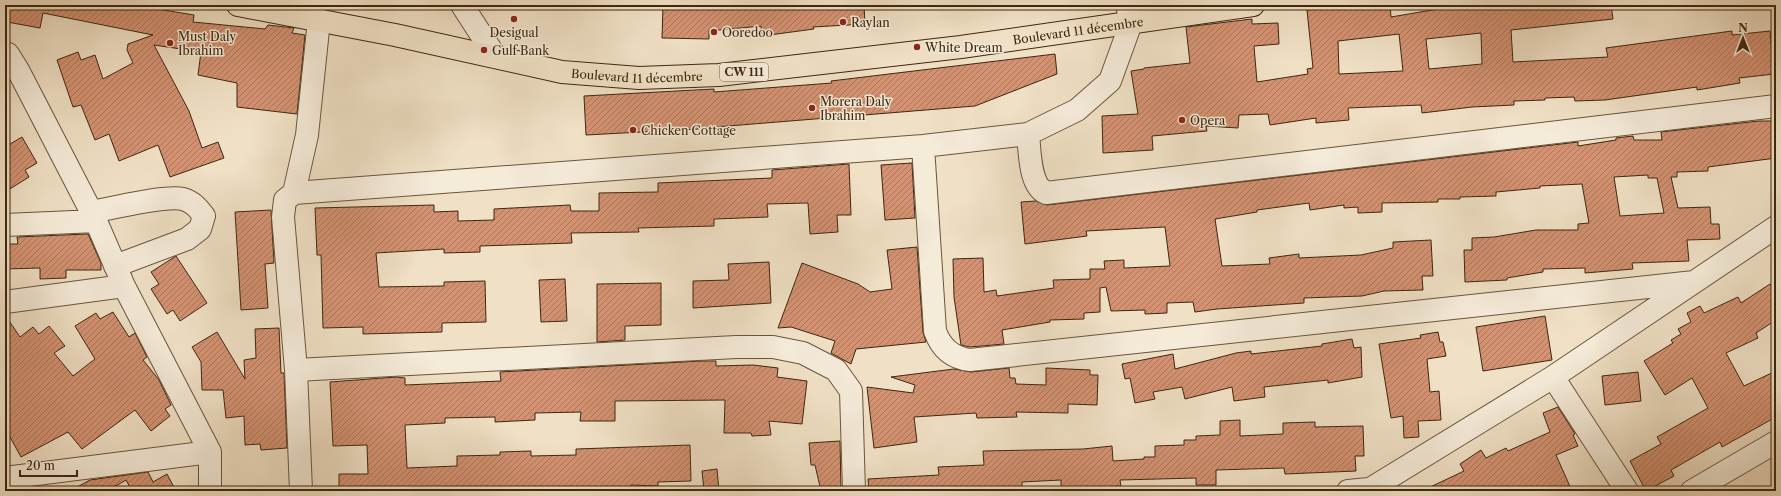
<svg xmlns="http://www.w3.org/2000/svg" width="1781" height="496" viewBox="0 0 1781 496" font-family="'Libre Caslon Text',serif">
  <defs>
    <pattern id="building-hatch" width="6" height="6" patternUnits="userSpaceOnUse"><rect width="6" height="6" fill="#d49272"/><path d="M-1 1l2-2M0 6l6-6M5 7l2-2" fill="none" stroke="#ad775c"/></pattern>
  </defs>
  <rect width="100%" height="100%" fill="#f0e0c5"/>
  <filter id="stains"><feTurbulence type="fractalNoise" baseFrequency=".005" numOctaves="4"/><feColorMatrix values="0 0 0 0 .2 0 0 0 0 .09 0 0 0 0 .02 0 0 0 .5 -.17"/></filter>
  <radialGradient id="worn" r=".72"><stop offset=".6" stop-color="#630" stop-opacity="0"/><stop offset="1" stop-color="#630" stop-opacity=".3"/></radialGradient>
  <!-- building -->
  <path fill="url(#building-hatch)" stroke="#3e270d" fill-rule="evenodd" d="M10 5H133L194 15 193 22 265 29 268 25 294 28 292 33 305 35 297 114 237 107V83L198 75 201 52 154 45 189 111 202 148 218 142 224 158 170 177 158 145 119 161 109 134 95 140 81 105 73 107 57 60 78 52 81 60 95 55 103 79 133 63 127 50 128 44 153 35 43 13 40 28 7 22Z
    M663 5H864L865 24 813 27 814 29 762 36 761 26 709 31V39L662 38Z
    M1352 5H1390L1391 17 1444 8 1443 5H1611L1613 19 1511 30 1513 62 1608 57 1606 48 1732 31V35L1770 31 1774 74 1739 78 1740 83 1697 90V87L1605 100 1575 101 1574 97 1545 98V100L1514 101V105L1472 107 1422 113 1421 105 1348 108 1349 120 1316 123V118L1270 125 1268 114 1239 115 1238 128 1206 126 1207 131 1152 136 1153 150 1103 153 1102 116 1138 114 1131 71 1144 69V68L1190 63 1186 27 1252 19V24L1278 23 1279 44 1254 46 1257 82 1308 74 1307 69 1313 68 1307 10ZM1481 33 1482 64 1429 69 1426 39ZM1399 34 1403 71 1339 74 1338 41Z
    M1055 54 1057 74 975 106 716 127V128L586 135 584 96 714 89V92L832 83 831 81Z
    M1759 121H1776V158L1708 167V171L1677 172V177H1671L1678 208 1710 207 1711 224H1719L1720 239 1687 240 1689 261 1632 263 1633 269 1585 273V268L1543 269V272L1507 278V280L1465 282 1464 250H1472V238L1494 237 1536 230H1578V224L1589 223 1582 184 1540 186V188L1496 192V196L1460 197V199H1438V202L1382 203V212L1358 213V207L1344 208V205L1310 210 1309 203 1257 210V212L1215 219 1222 266 1270 264 1269 258 1299 254V258L1361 255 1393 248V242L1431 240 1433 276H1422L1423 290 1384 291 1362 296 1304 298V303L1217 309 1195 312 1193 302 1167 303V313L1145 314V310L1111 311 1106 287 1100 288V312L1084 313V319L1050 320V322L1002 330 1004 344 970 347 961 345 954 297 953 259 983 258 984 292 996 290 997 296 1054 288 1053 280 1090 279V269H1105L1104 261 1124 260V268L1170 266 1165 227 1086 231 1087 236 1025 244 1021 202 1036 201 1047 205 1578 142V146L1616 140V138L1633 136 1634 140H1662L1661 132ZM1648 175V178H1657L1664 213 1620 216 1614 177Z
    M22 137 37 163 25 170 29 177 5 192V147Z
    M912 163 915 218 885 220 881 165Z
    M849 164 851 215H837L838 232 810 234 808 203 767 204 768 217 714 219V226L638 228 639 232 571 233 572 243 480 246V252L444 253V249L376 253 379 287 444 286V282L485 281 486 322 442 323V332L363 334V327L323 328 321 255H317L315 208 434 205V212L458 211V221L494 220V209L570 205 571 211H599V193L658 192V183L772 178V170Z
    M271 210 274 263 265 264 268 308 241 310 235 212Z
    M88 234 101 263V270H66V278L40 279V268L5 269V244H18L17 237Z
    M917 247 923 332 926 342 856 349 851 364 831 353 835 341 791 327 778 328 802 263 858 284 870 292 892 289 887 250Z
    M176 256 207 303 180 321 173 310 167 314 151 289 159 284 151 272Z
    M769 262 771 303 693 308V281L729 280 728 264Z
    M565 279 567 321 541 322 539 280Z
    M661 283V325L625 326V340L597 342V284Z
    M1770 284 1776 292V320L1756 333 1758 338 1726 353 1744 386 1776 371V417L1722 447 1720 442 1671 470 1674 476 1646 491 1630 461 1661 444 1657 437 1708 408 1692 378 1665 395 1644 361 1673 343 1671 340 1681 334 1678 329 1691 322 1687 313 1700 306 1704 313 1738 297 1741 303Z
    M113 312 129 337 135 333 147 357 143 360 159 380 171 405 165 409 170 416 151 431 135 410 82 449 68 432 21 457 5 428V315L20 337 33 327 39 334 49 326 65 346 54 353 73 376 95 359 75 326 96 313 100 319Z
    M1545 316 1552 360 1483 371 1476 327Z
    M279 328 281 373H284L287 448 261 450 260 444 245 445 244 416 226 418 223 390H202L201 362 192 347 217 332 245 379 244 360 256 358 255 329Z
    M1438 332 1440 342H1443L1446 356 1427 359 1430 392 1439 391 1441 420 1418 421 1419 437 1404 438 1403 416 1391 418 1379 344 1421 338 1420 335Z
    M1352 339 1354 348 1361 347 1362 377 1328 383V380L1264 387 1265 397 1234 401 1232 387 1185 399 1182 387 1153 392 1155 399 1135 403 1130 378 1125 379 1122 364 1173 354 1175 369 1236 353 1251 351V354L1322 346V344Z
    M701 361H716V366L753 365 778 368 777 377 807 381 802 424 769 421 771 435 752 436 751 433H724L725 400 615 401V421H580L581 412 535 413V420L495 422V417L445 418V423L405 425 407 468 457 466V456L500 455V452L531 451V456L576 455V449L690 445 691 481 658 482V486L631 485V491H339V474H368L367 445 333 446 330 382 396 377 405 378V385L501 381 500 372Z
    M1009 368 1010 378H1015L1016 384 1046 385V368L1090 370V375H1098L1097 405 1068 404V413L1016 412 1017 417 977 418 976 413 914 417 917 442 874 448 867 387 913 393 915 385 891 377 954 369 971 372Z
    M1638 372 1641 401 1605 405 1602 376Z
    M1558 407 1575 434 1573 435 1578 446 1556 455 1572 491H1422L1464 471 1460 464 1481 450 1486 458 1506 448 1508 451 1550 432 1543 413Z
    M1240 420V436L1283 434V423L1315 422V427L1363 426 1364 456H1355L1356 471 1285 474 1284 468 1216 470V485H1196V478L1120 480 1121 486 1061 489V480L1022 482V488L984 490V491H869L868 479 939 475 938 467 984 465 983 451 1083 449 1112 446 1113 461 1144 459V457H1155V446L1184 445V440H1196V436L1220 435V421Z
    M840 441 841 491H821L815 465H811L809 443Z
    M717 469 719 491H704L702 471Z
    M148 472 153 482 167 474 176 491H132L126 480 107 491H70L90 480Z"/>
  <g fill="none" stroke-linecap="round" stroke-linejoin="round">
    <defs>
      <path id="minor" d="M462 5 495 56
        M5 53 8 54 18 70 96 221 124 286 210 452V491
        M1028 134C1030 151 1029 185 1046 193L1776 106
        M923 146 935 331C941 348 952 358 970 360L1694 282
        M294 193 307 135 319 20
        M92 212C112 208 166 195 183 199 193 202 198 208 204 216L200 229 187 239 115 266
        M5 225 96 221
        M5 302 124 286
        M296 370 736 347H773L803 353 836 370 851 391 854 491
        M1553 377 1627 491
        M5 478 210 452
        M301 491 296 370 283 217 285 200 294 193 923 146 1028 134 1077 110 1110 81 1131 23 1127 5
        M1348 491 1369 489
        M1367 491 1553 377 1776 227
        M1692 491 1776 442"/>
      <g id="major">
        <path id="s1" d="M238 5 395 35 562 72 639 78 719 75 961 47 1253 5"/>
      </g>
    </defs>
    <!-- minor casing -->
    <use href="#minor" stroke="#6a553b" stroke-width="24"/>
    <!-- major casing -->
    <use href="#major" stroke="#3e270d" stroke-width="24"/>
    <!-- minor -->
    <use href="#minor" stroke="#f5ebd9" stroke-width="22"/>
    <!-- major -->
    <use href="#major" stroke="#f0e0c5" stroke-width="22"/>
  </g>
  <!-- markers -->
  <g fill="#8f2418" stroke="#f5ebd9" stroke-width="1.5">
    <circle cx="514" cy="19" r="4"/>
    <circle cx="843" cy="22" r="4"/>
    <circle cx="714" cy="32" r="4"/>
    <circle cx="170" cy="43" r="4"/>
    <circle cx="917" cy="47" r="4"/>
    <circle cx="484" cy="50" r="4"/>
    <circle cx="812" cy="108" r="4"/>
    <circle cx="1182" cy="120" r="4"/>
    <circle cx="633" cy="130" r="4"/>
  </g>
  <g text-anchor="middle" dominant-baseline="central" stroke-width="3" stroke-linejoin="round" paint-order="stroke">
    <!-- shield labels -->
    <rect fill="#f5ebd9" stroke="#75624a" stroke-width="1" x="720" y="63" width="48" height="18" rx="3"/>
    <g font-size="11" font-weight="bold" fill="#3e270d">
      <text x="744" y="72">CW 111</text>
    </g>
    <!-- poi labels -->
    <g font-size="12" fill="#3e270d" stroke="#f5ebd9" text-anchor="start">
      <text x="851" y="22">Raylan</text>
      <text x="514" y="32" text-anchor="middle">Desigual</text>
      <text x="722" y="32">Ooredoo</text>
      <text x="178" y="36">Must Daly<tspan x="178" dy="14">Ibrahim</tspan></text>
      <text x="925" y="47">White Dream</text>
      <text x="492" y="50">Gulf Bank</text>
      <text x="820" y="101">Morera Daly<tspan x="820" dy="14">Ibrahim</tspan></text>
      <text x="1190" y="120">Opera</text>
      <text x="641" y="130">Chicken Cottage</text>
    </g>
    <!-- street labels -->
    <g font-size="12" fill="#3e270d" stroke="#f5ebd9">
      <text stroke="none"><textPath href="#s1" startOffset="850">Boulevard 11 décembre</textPath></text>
      <text stroke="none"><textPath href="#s1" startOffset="406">Boulevard 11 décembre</textPath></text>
    </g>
  </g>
  <!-- margin -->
  <rect width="1781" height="496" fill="none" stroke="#f0e0c5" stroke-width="20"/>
  <rect x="6" y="6" width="1769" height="484" fill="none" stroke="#3e270d" stroke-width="2"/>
  <rect x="10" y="10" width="1761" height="476" fill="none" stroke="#3e270d"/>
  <!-- north arrow -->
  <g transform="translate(1743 38)" stroke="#f5ebd9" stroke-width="3" paint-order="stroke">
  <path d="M0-3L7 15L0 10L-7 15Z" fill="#3e270d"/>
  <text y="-6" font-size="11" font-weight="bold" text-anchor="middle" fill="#3e270d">N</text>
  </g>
  <!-- scale -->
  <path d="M20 470v6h57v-6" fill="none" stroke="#3e270d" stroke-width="2"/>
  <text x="26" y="470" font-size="12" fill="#3e270d" stroke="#f5ebd9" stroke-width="3" paint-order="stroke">20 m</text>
  <rect width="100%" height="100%" filter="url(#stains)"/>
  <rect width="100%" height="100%" fill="url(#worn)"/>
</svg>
